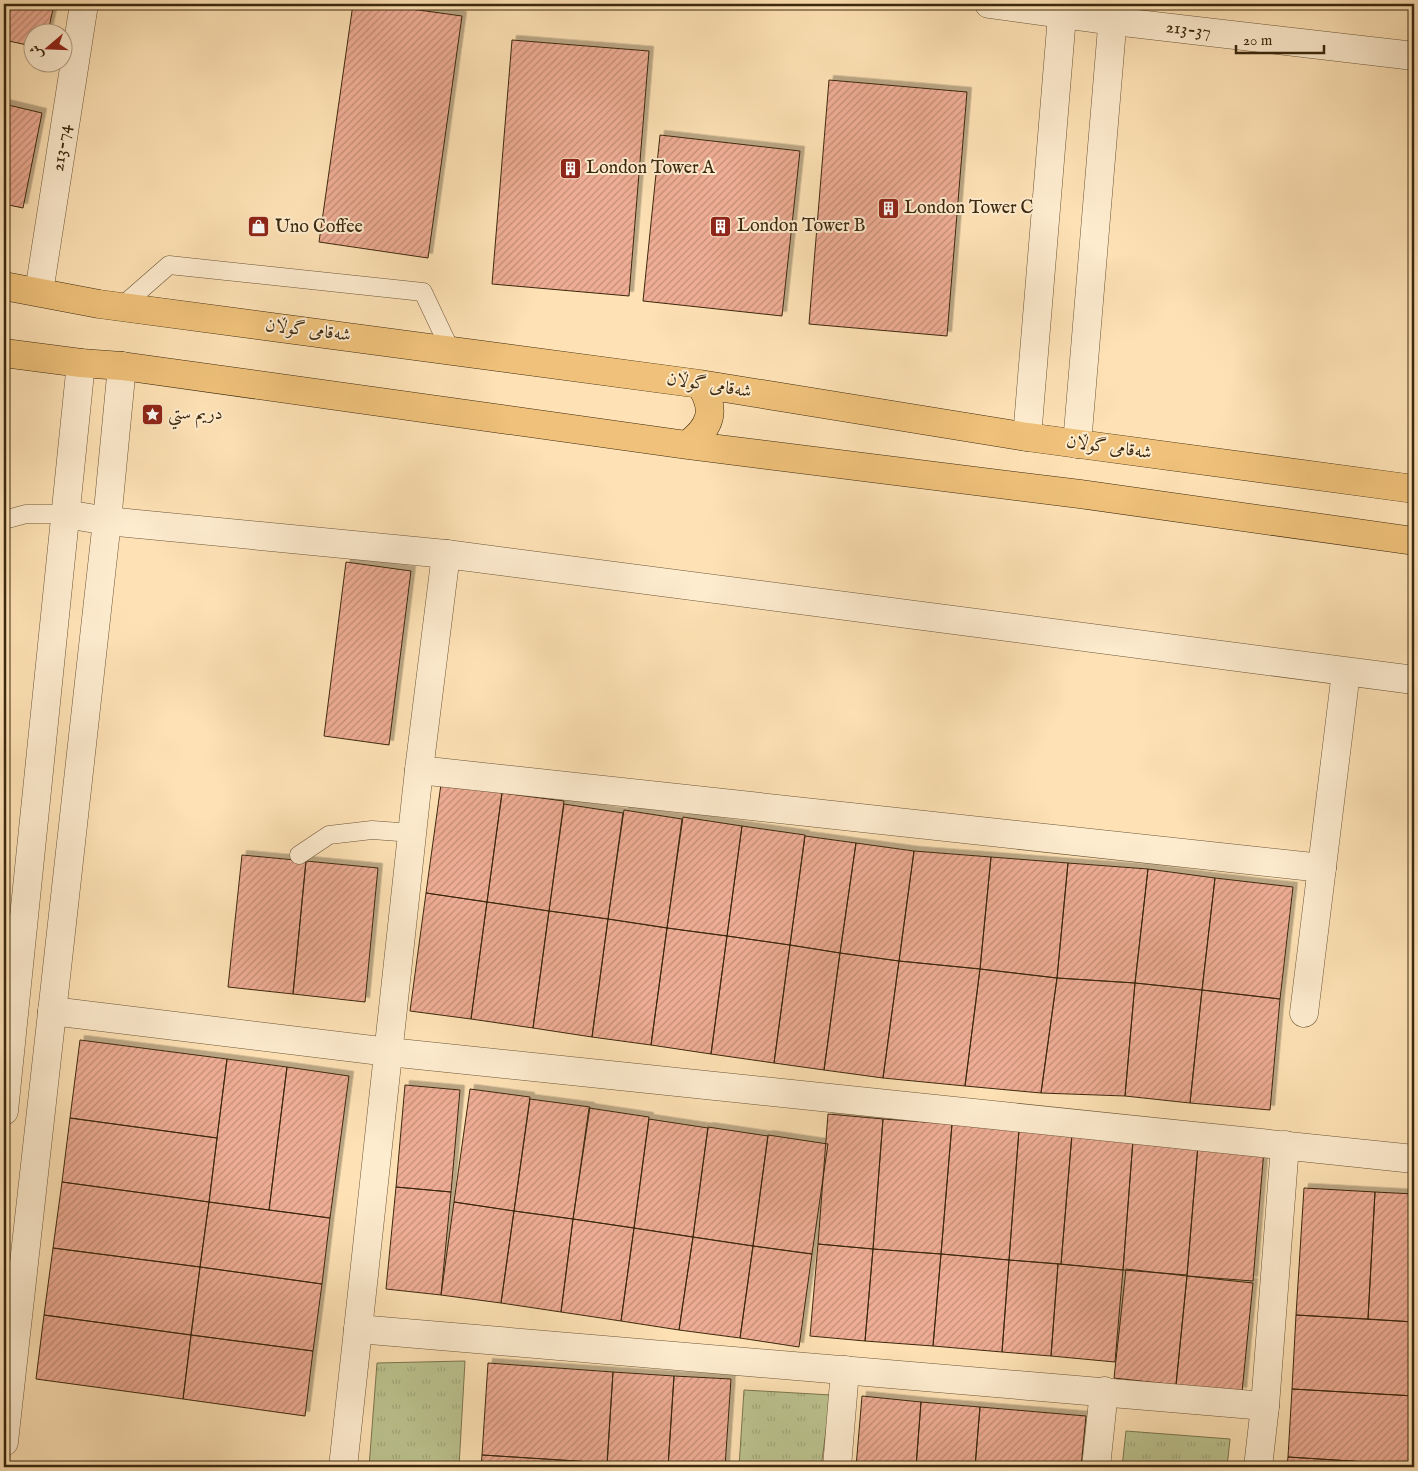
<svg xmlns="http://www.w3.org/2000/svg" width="1418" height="1471" viewBox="0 0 1418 1471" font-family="'IM FELL English',Amiri,serif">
  <defs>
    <pattern id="grass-tufts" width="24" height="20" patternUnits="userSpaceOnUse" patternTransform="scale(1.25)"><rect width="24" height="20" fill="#bcc490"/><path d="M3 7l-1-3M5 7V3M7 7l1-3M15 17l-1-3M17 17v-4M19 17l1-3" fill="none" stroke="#a2a87b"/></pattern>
    <pattern id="building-hatch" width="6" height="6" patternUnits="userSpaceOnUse" patternTransform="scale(1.25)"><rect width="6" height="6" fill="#efad95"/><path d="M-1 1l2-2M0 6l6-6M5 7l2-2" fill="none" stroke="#c38d78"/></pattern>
    <filter id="shadow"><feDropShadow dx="4.5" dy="-4.5" stdDeviation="0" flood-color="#0004"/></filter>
  </defs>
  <rect width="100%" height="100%" fill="#fee2b5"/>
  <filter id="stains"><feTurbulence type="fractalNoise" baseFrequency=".004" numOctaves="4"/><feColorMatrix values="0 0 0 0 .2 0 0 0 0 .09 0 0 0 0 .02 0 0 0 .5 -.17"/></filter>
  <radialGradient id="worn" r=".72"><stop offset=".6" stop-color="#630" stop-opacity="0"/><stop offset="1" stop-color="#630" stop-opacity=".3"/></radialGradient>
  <!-- grass -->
  <path fill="url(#grass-tufts)" stroke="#7c764f" d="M465 1361 459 1467H369L377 1363Z
    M744 1390 831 1395 821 1467H739Z
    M1126 1431 1230 1439 1227 1467H1122Z"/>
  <!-- building -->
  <path fill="url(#building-hatch)" stroke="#3c280e" filter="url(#shadow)" d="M4 4H35L53 9 48 32H32V46L4 40Z
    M353 4H375L462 16 428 258 319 242Z
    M512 40 649 51 629 296 492 284Z
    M829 80 967 92 947 336 809 324Z
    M4 104 42 113 23 208 4 204Z
    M660 135 800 151 782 316 643 301Z
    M346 562 411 571 389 745 324 736Z
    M441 784 502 793 487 902 426 893Z
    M502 793 564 801 549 911 487 902Z
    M564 804 623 813 608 919 549 911Z
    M624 810 682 819 667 928 608 919Z
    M683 817 742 826 727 936 667 928Z
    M742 826 805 835 790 945 727 936Z
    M805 836 856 843 840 953 790 945Z
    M856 843 914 851 899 961 840 953Z
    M914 851 991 857 980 969 899 961Z
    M242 855 306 861 293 994 228 987Z
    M991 857 1068 863 1057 978 980 969Z
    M306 861 378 868 365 1002 293 994Z
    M1068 863 1148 869 1135 983 1057 978Z
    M1148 869 1215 878 1202 990 1135 983Z
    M1215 878 1293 887 1280 999 1202 990Z
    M426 893 487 902 471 1019 410 1011Z
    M487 902 549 911 533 1028 471 1019Z
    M549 911 608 919 592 1037 533 1028Z
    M608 919 667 928 651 1045 592 1037Z
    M667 928 727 936 711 1054 651 1045Z
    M727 936 790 945 774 1063 711 1054Z
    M790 945 840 953 824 1070 774 1063Z
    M840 953 899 961 883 1078 824 1070Z
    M899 961 980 969 965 1086 883 1078Z
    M980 969 1057 978 1041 1093 965 1086Z
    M1057 978 1135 983 1125 1096 1041 1093Z
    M1135 983 1202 990 1190 1103 1125 1096Z
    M1202 990 1280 999 1270 1110 1190 1103Z
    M80 1040 227 1059 217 1138 70 1118Z
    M227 1059 287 1067 269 1210 209 1202Z
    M287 1067 349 1076 330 1218 269 1210Z
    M405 1085 460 1090 451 1192 396 1187Z
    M470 1089 530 1097 514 1211 454 1202Z
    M530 1099 590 1107 573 1219 514 1211Z
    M589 1108 649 1117 634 1228 573 1219Z
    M828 1114 883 1119 873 1249 818 1244Z
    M70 1118 217 1138 209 1202 62 1182Z
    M649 1119 708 1128 693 1237 634 1228Z
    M883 1119 952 1124 941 1254 873 1249Z
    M952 1124 1019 1130 1009 1260 941 1254Z
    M708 1127 768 1136 753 1246 693 1237Z
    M1019 1130 1072 1134 1061 1264 1009 1260Z
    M1072 1134 1133 1140 1123 1270 1061 1264Z
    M768 1135 828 1144 812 1254 753 1246Z
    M1133 1140 1198 1145 1187 1275 1123 1270Z
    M1198 1145 1264 1150 1253 1281 1187 1276Z
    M62 1182 209 1202 200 1267 53 1248Z
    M396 1187 451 1192 441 1295 386 1289Z
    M1304 1188 1375 1192 1368 1319 1296 1315Z
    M1375 1192 1414 1194V1322L1368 1319Z
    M209 1202 330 1218 322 1284 200 1267Z
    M454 1202 514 1211 501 1303 441 1295Z
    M514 1211 573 1219 561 1312 501 1303Z
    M573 1219 634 1228 621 1321 561 1312Z
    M634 1228 693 1237 679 1330 621 1321Z
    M693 1237 753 1246 740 1338 679 1330Z
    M818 1244 873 1249 865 1341 810 1336Z
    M753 1246 812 1254 799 1347 740 1338Z
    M53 1248 200 1267 191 1335 44 1315Z
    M873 1249 941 1254 933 1346 865 1341Z
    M941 1254 1009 1260 1002 1352 933 1346Z
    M1009 1260 1058 1264 1051 1356 1002 1352Z
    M1058 1264 1123 1270 1115 1362 1051 1356Z
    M200 1267 322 1284 313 1351 191 1335Z
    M1126 1269 1187 1276 1176 1385 1114 1378Z
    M1187 1276 1253 1283 1242 1392 1176 1385Z
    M44 1315 191 1335 183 1399 36 1379Z
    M1296 1315 1414 1322V1396L1292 1389Z
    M191 1335 313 1351 305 1416 183 1399Z
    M488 1363 613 1372 607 1463 482 1455Z
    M613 1372 674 1376 668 1467H607Z
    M674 1376 731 1379 725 1467H668Z
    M1292 1389 1414 1396 1413 1465 1288 1457Z
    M862 1396 921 1402 916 1467H856Z
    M921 1402 980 1407 975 1467H916Z
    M980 1407 1086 1416 1081 1467H975Z
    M482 1455 607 1463V1467H481Z
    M1288 1457 1413 1465V1467H1287Z"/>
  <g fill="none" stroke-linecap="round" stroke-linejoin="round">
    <defs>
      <path id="service" d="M121 307 169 265 423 292 450 349
        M4 520 26 514H66
        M299 855 329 835 372 830 413 833"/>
      <g id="minor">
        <path id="s1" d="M989 4 1113 21 1414 56"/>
        <path id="s2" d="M39 292 84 4"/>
        <path d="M66 514 107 521 446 554 1414 680"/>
        <path d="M419 770 1322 868"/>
        <path d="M52 1011 389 1052 1414 1159"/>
        <path d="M1304 1013 1346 672"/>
        <path d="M4 1111 81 363"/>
        <path d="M358 1329 1265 1406"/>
        <path d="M4 1442 107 521 122 366"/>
        <path d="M343 1467 419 770 446 554"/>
        <path d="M837 1467 845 1370"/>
        <path d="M1096 1467 1104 1391"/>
        <path d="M1258 1467 1265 1406 1285 1145"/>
      </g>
      <path id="tertiary" d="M1027 437 1063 4
        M1077 444 1114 4"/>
      <path id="primary" d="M4 286 99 304 700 384 1027 437 1414 489
        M4 353 81 363 122 366 687 445 1080 494 1414 541
        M687 445C711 427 717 410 700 384"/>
    </defs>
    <!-- service casing -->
    <use href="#service" stroke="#6c5638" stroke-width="19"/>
    <!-- minor casing -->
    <use href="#minor" stroke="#6c5638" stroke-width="29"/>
    <!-- tertiary casing -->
    <use href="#tertiary" stroke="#6c5638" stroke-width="29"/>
    <!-- primary casing -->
    <use href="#primary" stroke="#3c280e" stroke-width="29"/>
    <!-- service -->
    <use href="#service" stroke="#feeccf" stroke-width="18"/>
    <!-- minor -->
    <use href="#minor" stroke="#feeccf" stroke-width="28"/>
    <!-- tertiary -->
    <use href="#tertiary" stroke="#feeccf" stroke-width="28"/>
    <!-- primary -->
    <use href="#primary" stroke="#efc17a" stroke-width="28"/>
  </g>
  <!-- icons -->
  <defs>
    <symbol id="building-square" viewBox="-11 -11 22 22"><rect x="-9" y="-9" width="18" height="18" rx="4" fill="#8f2418" stroke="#feeccf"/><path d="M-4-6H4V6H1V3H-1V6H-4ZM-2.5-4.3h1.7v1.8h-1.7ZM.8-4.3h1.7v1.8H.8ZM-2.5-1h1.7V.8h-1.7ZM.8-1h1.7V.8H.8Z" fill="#fff"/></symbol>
    <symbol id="shop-square" viewBox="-11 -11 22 22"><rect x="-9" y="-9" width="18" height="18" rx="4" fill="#8f2418" stroke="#feeccf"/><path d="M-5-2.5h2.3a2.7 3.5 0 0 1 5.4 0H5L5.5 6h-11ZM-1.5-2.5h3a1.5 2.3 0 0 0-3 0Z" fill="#fff"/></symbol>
    <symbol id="sight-square" viewBox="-11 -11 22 22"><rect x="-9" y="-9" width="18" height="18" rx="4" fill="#8f2418" stroke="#feeccf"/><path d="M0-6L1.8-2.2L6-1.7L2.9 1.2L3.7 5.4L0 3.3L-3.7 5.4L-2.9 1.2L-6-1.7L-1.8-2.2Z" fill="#fff"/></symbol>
  </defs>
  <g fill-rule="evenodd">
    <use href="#building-square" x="558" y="156" width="25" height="25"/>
    <use href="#building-square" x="876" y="196" width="25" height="25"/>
    <use href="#building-square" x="708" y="214" width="25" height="25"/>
    <use href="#shop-square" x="246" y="214" width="25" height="25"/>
    <use href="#sight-square" x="140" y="402" width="25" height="25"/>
  </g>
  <g text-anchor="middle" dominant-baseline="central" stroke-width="4" stroke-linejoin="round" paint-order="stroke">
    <!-- street labels -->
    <g font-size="18" fill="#3c280e" stroke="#feeccf">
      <text stroke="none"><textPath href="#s1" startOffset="201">213-37</textPath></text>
      <text stroke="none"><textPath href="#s2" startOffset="146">213-74</textPath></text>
      <text transform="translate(308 331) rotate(7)">شەقامی گوڵان</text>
      <text transform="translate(709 386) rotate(9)">شەقامی گوڵان</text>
      <text transform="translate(1109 448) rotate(8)">شەقامی گوڵان</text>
    </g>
    <!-- poi labels -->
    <g font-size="18" fill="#3c280e" stroke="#feeccf" text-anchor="start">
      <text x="586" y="168">London Tower A</text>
      <text x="904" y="208">London Tower C</text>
      <text x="737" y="226">London Tower B</text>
      <text x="275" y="227">Uno Coffee</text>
      <text x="168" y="414">دريم ستي</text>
    </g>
  </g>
  <!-- margin -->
  <rect width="1418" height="1471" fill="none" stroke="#fee2b5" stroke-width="20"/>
  <rect x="5" y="5" width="1408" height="1461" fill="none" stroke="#3c280e" stroke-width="2.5"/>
  <rect x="10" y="10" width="1398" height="1451" fill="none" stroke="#3c280e"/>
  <!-- north arrow -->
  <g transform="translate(48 48) rotate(251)"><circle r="24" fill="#feeccf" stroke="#b09e82"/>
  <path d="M0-4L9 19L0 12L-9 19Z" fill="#8f2418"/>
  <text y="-8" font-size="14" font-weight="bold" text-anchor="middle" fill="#3c280e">ش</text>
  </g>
  <!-- scale -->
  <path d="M1236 45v8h88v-8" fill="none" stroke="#3c280e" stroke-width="2.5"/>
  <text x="1243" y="45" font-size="15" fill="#3c280e" stroke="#feeccf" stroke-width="4" paint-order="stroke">20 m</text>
  <rect width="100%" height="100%" filter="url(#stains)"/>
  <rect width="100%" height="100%" fill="url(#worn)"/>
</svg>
